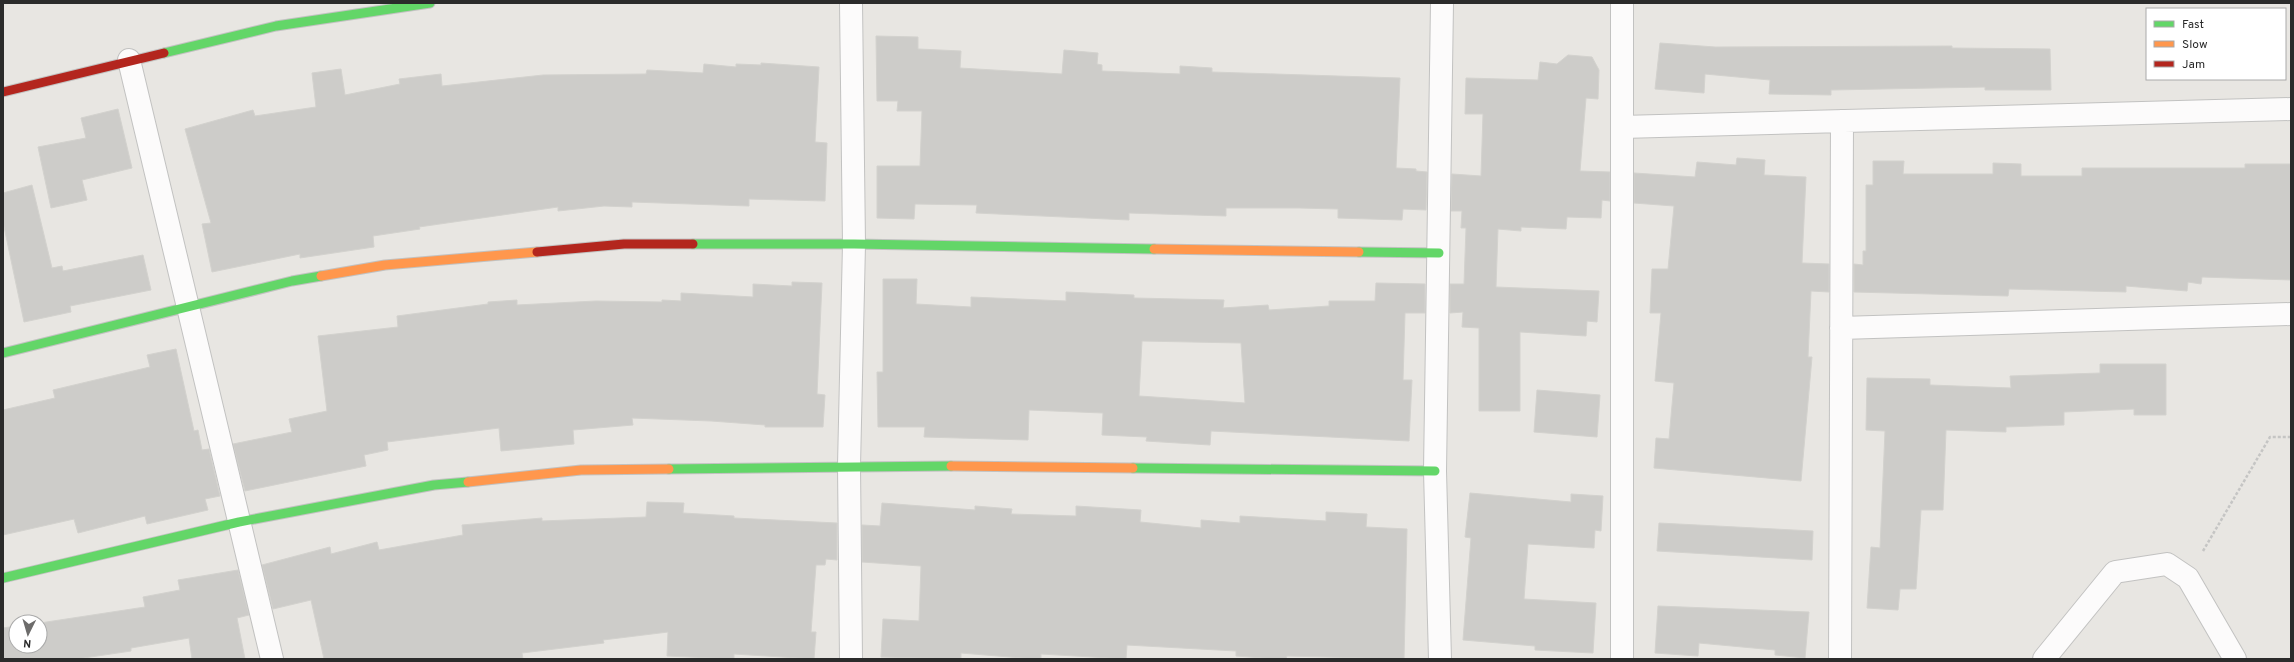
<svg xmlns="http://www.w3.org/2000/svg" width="2294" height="662" viewBox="0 0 2294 662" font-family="Overpass,sans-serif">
  <rect width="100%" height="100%" fill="#e8e6e2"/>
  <!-- building -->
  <path fill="#cdccc9" stroke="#d3d2ce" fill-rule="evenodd" d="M876 36 918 37V49L961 51 960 68 1062 74 1064 50 1098 53 1097 64 1102 65V71L1180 74V66L1212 68V72L1400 78 1396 168 1416 169V171L1427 172 1426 210 1403 209 1402 220 1338 218V209L1300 208H1226V216L1129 213V220L976 213 977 205 915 204 914 219 877 218V166H920L922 111H897L898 101H877Z
    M1660 43 1715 47 1952 46V48L2050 49 2051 90H1985V87L1831 90V95L1769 94 1770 80 1705 74 1704 93 1655 89Z
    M1568 55 1592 57 1599 70 1598 99 1586 98 1580 171 1610 172V201L1602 200 1601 218 1567 217 1566 229 1521 227V231L1498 229 1496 287 1599 291 1597 322 1587 321 1586 336 1520 332V411H1479V328L1462 327 1463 312 1450 313V284H1464L1466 228H1461L1462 211H1451L1452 174 1481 176 1483 114H1465L1466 78 1538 80 1540 62 1557 64Z
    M761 63 819 67 815 142 827 143 825 201 749 199V206L632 202V207L604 206 558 211V207L419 227 420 229 373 236 374 247 300 258V254L212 272 202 224 211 223 185 129 253 110 255 116 316 107 312 73 341 69 345 95 400 84 399 79 441 74 442 86 543 75 646 74 647 70 703 73 704 64 736 67V64L761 65Z
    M118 109 132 168 82 180 87 200 51 208 38 147 86 138 81 118Z
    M1737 158 1765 160 1764 175 1806 177 1802 263 1829 264V292L1811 291 1808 357H1812L1801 481 1654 468 1656 438 1669 439 1674 383 1655 381 1661 313H1650L1652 269H1668L1674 206 1634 203V173L1695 177 1697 162 1736 165Z
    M1873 161H1904L1903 174H1993V163L2021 164V176H2082V168H2245V164H2291V280L2202 277 2201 284 2188 282 2187 291 2126 286V292L2009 289 2008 296 1854 292V264L1863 265V251H1866V185H1873Z
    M32 185 52 268 62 266 63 271 143 255 151 290 70 306 71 312 24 322 3 222V193Z
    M883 279H917L916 304 971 307V297L1066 301V292L1134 295V298L1224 300 1223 308 1268 305 1269 310 1329 306V301H1375L1376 283 1425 284V313H1405L1403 380H1412L1409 441 1211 431 1210 445 1146 441 1147 437 1102 435 1103 413 1029 410 1028 440 924 437 925 427H878L877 372H883ZM1142 341 1241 343 1245 403 1139 396Z
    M792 282 822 283 817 394 825 395 823 427H765V425L711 421 632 418 633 425 573 430 574 444 501 451 499 428 387 442 388 450 364 455 366 466 245 491 233 444 292 432 289 419 327 411 318 336 398 327 397 316 488 304V302L517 300V305L596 301 662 302V300L681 301V293L753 297V284L792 286Z
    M176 349 194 431 198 430 202 450 209 449 220 496 205 499 208 510 147 524 145 516 78 533 74 519 3 535V410L55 398 53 390 150 367 147 355Z
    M2100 364H2166V415H2134V409L2064 412V425L2006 427V432L1946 430 1943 510H1921L1916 589H1900L1898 610 1867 608 1871 547 1880 548 1885 431 1866 430 1867 378 1930 379V385L2011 388 2010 376 2100 373Z
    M1537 390 1600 395 1597 437 1534 432Z
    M1470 493 1571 502V494L1603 496 1601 531 1595 530 1594 548 1528 544 1524 599 1596 603 1593 653 1535 650V646L1463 640 1471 538 1465 537Z
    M647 502 684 503 683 513 734 516V518L837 523V560L826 559 825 565H816L811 632H816L814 659 734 654V659L667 656 668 632 603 640 604 643 522 653 523 659H324L311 600 273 609 262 565 330 547 331 554 377 542 379 550 463 535 462 525 542 518V521L646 517Z
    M882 503 975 510V506L1012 509 1011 514 1076 516V506L1141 510 1140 522 1201 528V520L1240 523V516L1326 521V512L1367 514 1366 527 1407 529 1404 659 1287 656 1286 659H1275L1236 656V651L1127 645 1126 659 1041 654V659H1034L961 653V659L881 657 883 619 919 621 921 566 862 562V525L880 526Z
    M1659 523 1813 531 1812 560 1657 551Z
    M238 570 249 615 237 618 245 659H192L189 638 131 648V651L77 659H3V628L16 626V646H40V623L145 607 143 597 180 590 178 580Z
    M1658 606 1809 612 1805 658 1775 655V650L1699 643 1698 656 1655 653Z"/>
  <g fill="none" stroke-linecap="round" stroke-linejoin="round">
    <defs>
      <path id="street" d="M851 3 854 244 849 466 851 659
        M129 60 272 659
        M1622 127 2291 109
        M1841 328 2291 314
        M1440 659 1435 471 1442 3
        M1622 659V3
        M1840 659 1842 121
        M2044 659 2115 572 2167 564 2188 578 2235 659"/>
      <path id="fast" d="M164 53 276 26 430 3
        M693 244H854L1154 249
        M1359 252 1439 253
        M3 353 292 281 321 276
        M1133 468 1435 471
        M669 469 951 466
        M3 578 239 522 434 485 468 482"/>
      <path id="slow" d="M1154 249 1359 252
        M321 276 385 265 537 252
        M951 466 1133 468
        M468 482 581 470 669 469"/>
      <path id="jam" d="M3 92 164 53
        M537 252 624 244H693"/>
    </defs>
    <!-- street casing -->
    <use href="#street" stroke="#c2c2c1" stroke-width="24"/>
    <!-- fast casing -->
    <use href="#fast" stroke="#c2c2c1" stroke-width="11"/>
    <!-- slow casing -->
    <use href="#slow" stroke="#c2c2c1" stroke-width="11"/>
    <!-- jam casing -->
    <use href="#jam" stroke="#c2c2c1" stroke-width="11"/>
    <!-- path -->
    <path stroke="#c5c5c4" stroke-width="2.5" stroke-dasharray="3 2" stroke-linecap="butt" d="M2203 551 2270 437H2291"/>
    <!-- street -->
    <use href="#street" stroke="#fcfbfb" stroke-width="22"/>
    <!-- fast -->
    <use href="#fast" stroke="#63d668" stroke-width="9"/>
    <!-- slow -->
    <use href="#slow" stroke="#ff974d" stroke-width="9"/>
    <!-- jam -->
    <use href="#jam" stroke="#b3261e" stroke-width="9"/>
  </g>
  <!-- border -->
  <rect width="2294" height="662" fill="none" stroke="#2b2b2b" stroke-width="8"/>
  <!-- legend -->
  <rect x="2146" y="8" width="140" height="72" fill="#ffffff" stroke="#aaaaaa"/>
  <rect x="2154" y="21" width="20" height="6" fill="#63d668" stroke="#aaaaaa"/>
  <text x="2182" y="28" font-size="12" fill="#2b2b2b">Fast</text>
  <rect x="2154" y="41" width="20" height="6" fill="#ff974d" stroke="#aaaaaa"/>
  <text x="2182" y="48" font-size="12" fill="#2b2b2b">Slow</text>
  <rect x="2154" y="61" width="20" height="6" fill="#b3261e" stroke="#aaaaaa"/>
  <text x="2182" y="68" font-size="12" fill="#2b2b2b">Jam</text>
  <!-- north arrow -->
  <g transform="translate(28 634) rotate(185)"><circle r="19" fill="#ffffff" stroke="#aaaaaa"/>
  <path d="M0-3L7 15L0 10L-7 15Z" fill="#6d6c6b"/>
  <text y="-6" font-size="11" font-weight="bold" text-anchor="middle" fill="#2b2b2b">N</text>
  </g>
</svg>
